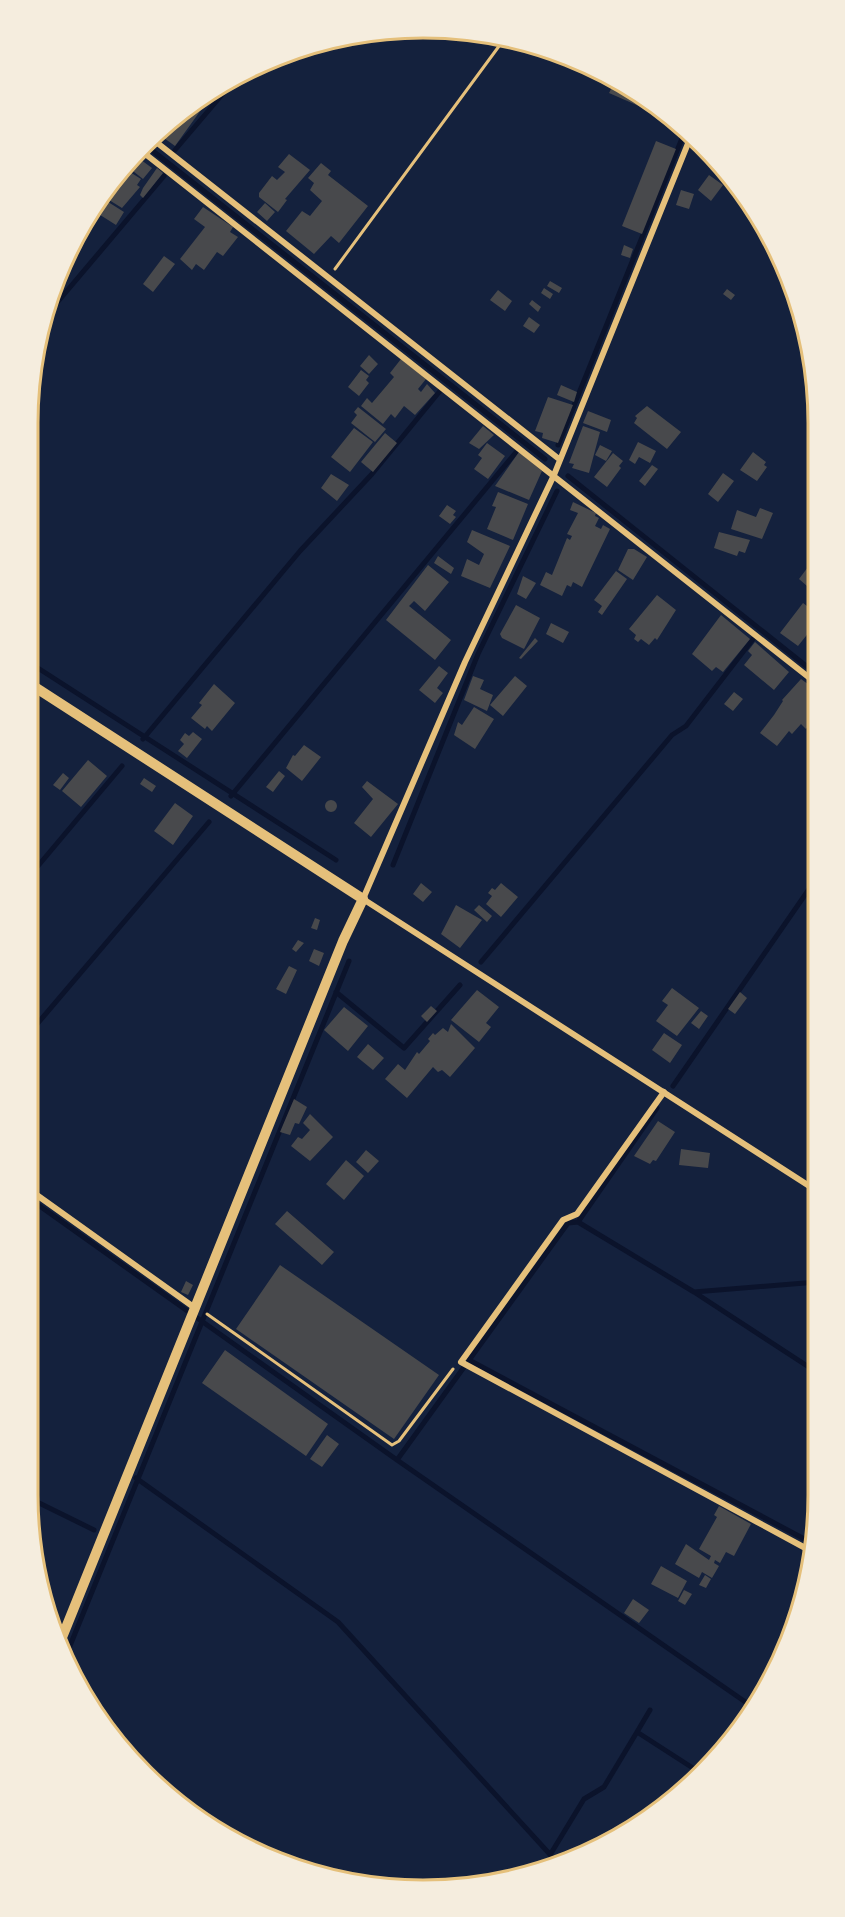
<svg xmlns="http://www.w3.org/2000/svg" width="845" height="1917" viewBox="0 0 845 1917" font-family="'Libre Baskerville',serif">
  <rect width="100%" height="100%" fill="#14213d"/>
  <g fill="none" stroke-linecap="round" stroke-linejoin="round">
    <!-- stream -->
    <path stroke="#0b132b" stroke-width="5" d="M144 144 545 459
      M175 150 243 70
      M44 318 164 176
      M558 445 685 131
      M568 476 815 673
      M27 661 336 860
      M143 739 300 551 372 474 440 391
      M231 796 517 451
      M393 865 478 654 557 491
      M27 879 122 766
      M481 962 672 735 686 726 753 639
      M336 992 404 1048 460 985
      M27 1026 32 1030 209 822
      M673 1086 816 879
      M27 1197 397 1460 754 1708
      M578 1222 657 1108
      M27 1226 36 1204
      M694 1292 818 1373
      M469 1360 810 1542
      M397 1460 568 1223 578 1222 694 1292 817 1282
      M136 1478 338 1622 556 1861
      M27 1497 94 1530
      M65 1658 349 961
      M637 1732 650 1710
      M550 1855 584 1799 604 1787 637 1732 699 1772"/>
  </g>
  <!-- building -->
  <path fill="#48494c" d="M618 82 646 97 641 107 609 93 614 83Z
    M213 89 218 93 208 105 206 103 175 146 157 133 182 109Z
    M656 141 676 149 642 234 622 226Z
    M133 154 152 168 143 179 124 164Z
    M289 154 310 170 285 199 287 200 278 212 259 197V193L272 176 277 180 285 172 278 167Z
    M321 163 331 171 328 175 368 206 339 243 331 236 314 254 286 231 302 211 310 216 322 201 310 190 314 183 308 178Z
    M122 167 141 179 137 185 140 187 122 208 101 195Z
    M157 168 163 173 143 198 140 195 143 188Z
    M709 175 723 185 711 201 698 190Z
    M681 190 694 194 689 209 676 205Z
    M105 200 124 212 116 225 97 213Z
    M265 203 275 212 267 221 257 212Z
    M203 207 233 227 230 232 238 237 223 256 217 252 204 270 196 264 192 270 180 259 205 227 194 219Z
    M624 245 633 249 630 258 621 255Z
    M164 256 175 264 153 292 143 284Z
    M550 281 562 288 559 293 547 286Z
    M544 288 553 294 550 299 541 293Z
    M727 289 735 295 731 300 723 294Z
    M498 290 512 301 505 311 490 300Z
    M532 300 541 307 538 312 529 304Z
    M529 317 540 325 534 333 523 326Z
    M369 355 378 364 369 374 360 366Z
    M401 359 426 379 418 389 421 392 427 384 435 393 415 415 404 406 395 418 391 414 383 424 361 406 367 398 372 403 394 377 390 373Z
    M361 370 369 376 366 380 369 383 359 396 348 387Z
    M561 385 577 392 574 402 557 395Z
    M548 397 573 405 558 443 542 438 543 433 535 431Z
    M647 406 681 432 667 449 634 423 637 418 635 416Z
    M358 407 386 429 375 442 351 423 357 415 354 412Z
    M588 411 611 420 607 432 583 423Z
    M483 426 494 435 479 449 469 443Z
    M583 426 600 432 589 473 572 468 574 464 569 463Z
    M354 428 373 442 350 472 331 457Z
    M385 433 397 443 373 472 361 462Z
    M638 442 656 451 650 463 639 457 635 464 629 460Z
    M487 443 505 456 488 479 474 469 482 458 478 455Z
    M600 445 612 451 606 461 595 455Z
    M519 452 542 471 529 500 495 486Z
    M753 452 766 462 764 465 767 467 757 481 740 470Z
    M613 453 623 461 619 466 621 468 607 487 594 477Z
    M652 465 658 469 645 486 639 481Z
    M723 473 734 481 718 502 708 494Z
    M331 474 349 485 337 501 321 488Z
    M498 492 528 504 513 540 487 529 496 507 492 506Z
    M573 502 596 513 595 516 599 518 595 526 601 529 603 525 610 529 582 587 573 582 571 587 567 585 562 596 540 585 546 572 552 575 567 538 570 540 572 536 567 534 578 513 570 510Z
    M447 505 456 511 453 515 456 517 450 524 439 516Z
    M760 508 773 513 762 539 731 529 737 510 756 517Z
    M472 530 510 546 490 588 461 576 467 559 479 565 484 554 467 542Z
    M719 532 750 540 745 553 739 551 737 556 714 548Z
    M628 549H634L647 557 633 580 618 570Z
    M438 556 454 568 451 574 434 563Z
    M811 563 815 566V593L799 579Z
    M428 565 449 582 425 611 414 601 409 606 451 640 435 660 386 620Z
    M616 571 627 579 602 615 598 612 602 606 594 600Z
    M523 576 536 583 526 599 517 594Z
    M657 595 676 610 657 640 655 638 649 645 641 639 638 642 634 639 636 635 629 629Z
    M803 603 815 612V635L810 631 798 646 780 633Z
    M516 605 540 618 524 649 502 638 500 634Z
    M721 615 750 639 723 672 716 667 712 671 692 654Z
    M551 623 569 632 563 643 546 634Z
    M535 638 538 641 521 659 519 658Z
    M755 642 789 672 774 690 744 665 752 655 748 651Z
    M439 666 448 673 437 688 443 693 435 703 419 690Z
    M473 676 484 680 480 689 493 695 487 711 464 700Z
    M515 676 527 686 503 716 490 705Z
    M801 679 816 690V717L806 729 801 724 792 734 789 731 777 746 760 733 774 715 783 701 782 700Z
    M214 684 235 703 212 731 207 726 205 729 191 718 202 705 199 703Z
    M734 692 743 699 733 711 724 704Z
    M474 707 494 719 475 749 454 735 458 722 462 725Z
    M193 732 202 739 187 758 178 751 184 744 180 740 185 733 189 736Z
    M304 745 321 757 302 781 286 768 293 755 295 756Z
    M88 760 107 776 81 807 62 791Z
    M279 771 285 776 273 792 266 787Z
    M63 773 69 778 60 790 53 785Z
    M144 778 156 786 152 792 140 784Z
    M367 781 398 804 371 837 354 823 373 799 362 787Z
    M325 806a6 6 0 1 1 12 0a6 6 0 1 1-12 0Z
    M175 803 193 816 173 845 154 831Z
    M421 883 432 892 423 902 413 894Z
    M501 883 518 897 501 917 486 904 492 896 488 893 492 888 495 890Z
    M456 905 482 920 460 948 441 934Z
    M479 905 492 916 487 922 474 910Z
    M315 918 320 920 317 930 311 928Z
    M298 940 304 943 296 952 292 949Z
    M314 949 324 953 319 966 309 961Z
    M289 966 297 970 286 994 276 989Z
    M672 988 699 1008 677 1036 656 1021 668 1005 662 1001Z
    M477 990 499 1007 486 1023 491 1027 479 1042 451 1020Z
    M740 992 747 998 735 1014 728 1009Z
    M431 1006 437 1011 427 1022 421 1016Z
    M344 1007 368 1026 348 1051 324 1030Z
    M701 1011 708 1016 699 1029 691 1023Z
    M451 1024 475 1048 450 1077 442 1070 438 1072 433 1067 407 1098 385 1079 398 1064 405 1070 417 1052 419 1054 430 1041 428 1039 433 1033 435 1035 443 1028 448 1032Z
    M664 1033 682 1045 670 1063 652 1050Z
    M368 1044 384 1058 373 1070 357 1057Z
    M294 1099 307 1107 299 1124 295 1123 290 1135 280 1132Z
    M310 1114 333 1137 310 1161 291 1146 298 1137 302 1139 310 1130 303 1123Z
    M658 1121 675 1132 656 1161 653 1160 650 1164 634 1156Z
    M681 1149 710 1153 708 1168 679 1165Z
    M366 1150 379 1161 368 1173 356 1162Z
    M346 1160 364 1176 344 1200 326 1184Z
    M287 1211 334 1252 322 1265 275 1224Z
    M280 1265 439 1375 394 1439 236 1329Z
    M186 1281 193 1285 188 1295 181 1292Z
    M225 1350 328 1424 306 1456 202 1383Z
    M327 1435 339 1444 322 1467 310 1459Z
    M719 1506 751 1524 734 1556 726 1552 720 1563 715 1560 714 1563 719 1566 712 1578 702 1572 699 1578 675 1564 686 1544 709 1560 711 1556 699 1549 717 1517 714 1515Z
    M661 1566 687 1581 678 1598 651 1584Z
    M705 1575 711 1579 706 1588 699 1585Z
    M684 1590 692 1594 685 1605 678 1601Z
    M633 1599 649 1610 639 1623 624 1613Z"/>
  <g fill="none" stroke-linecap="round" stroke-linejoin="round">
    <!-- path -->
    <path stroke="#e5c07b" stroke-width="3" d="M335 269 505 38
      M207 1314 392 1445 399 1441 453 1369"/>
    <!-- minor -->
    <path stroke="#e5c07b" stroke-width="6" d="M691 136 554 475 465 662 363 899 817 1191
      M151 138 559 459
      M139 149 816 683
      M664 1092 577 1214 563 1220 461 1362 809 1550
      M27 1188 195 1308"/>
    <!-- tertiary -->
    <path stroke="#e5c07b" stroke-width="10" d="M27 682 363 899 343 941 59 1645"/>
  </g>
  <!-- crop -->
  <path d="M0 0H845V1917H0ZM423 38H423A385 385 0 0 1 808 423V1495A385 385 0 0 1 423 1880H423A385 385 0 0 1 38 1495V423A385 385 0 0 1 423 38Z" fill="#f5edde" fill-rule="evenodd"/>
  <path fill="none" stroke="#e5c07b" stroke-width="3" d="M423 38H423A385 385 0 0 1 808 423V1495A385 385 0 0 1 423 1880H423A385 385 0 0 1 38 1495V423A385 385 0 0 1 423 38Z"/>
</svg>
